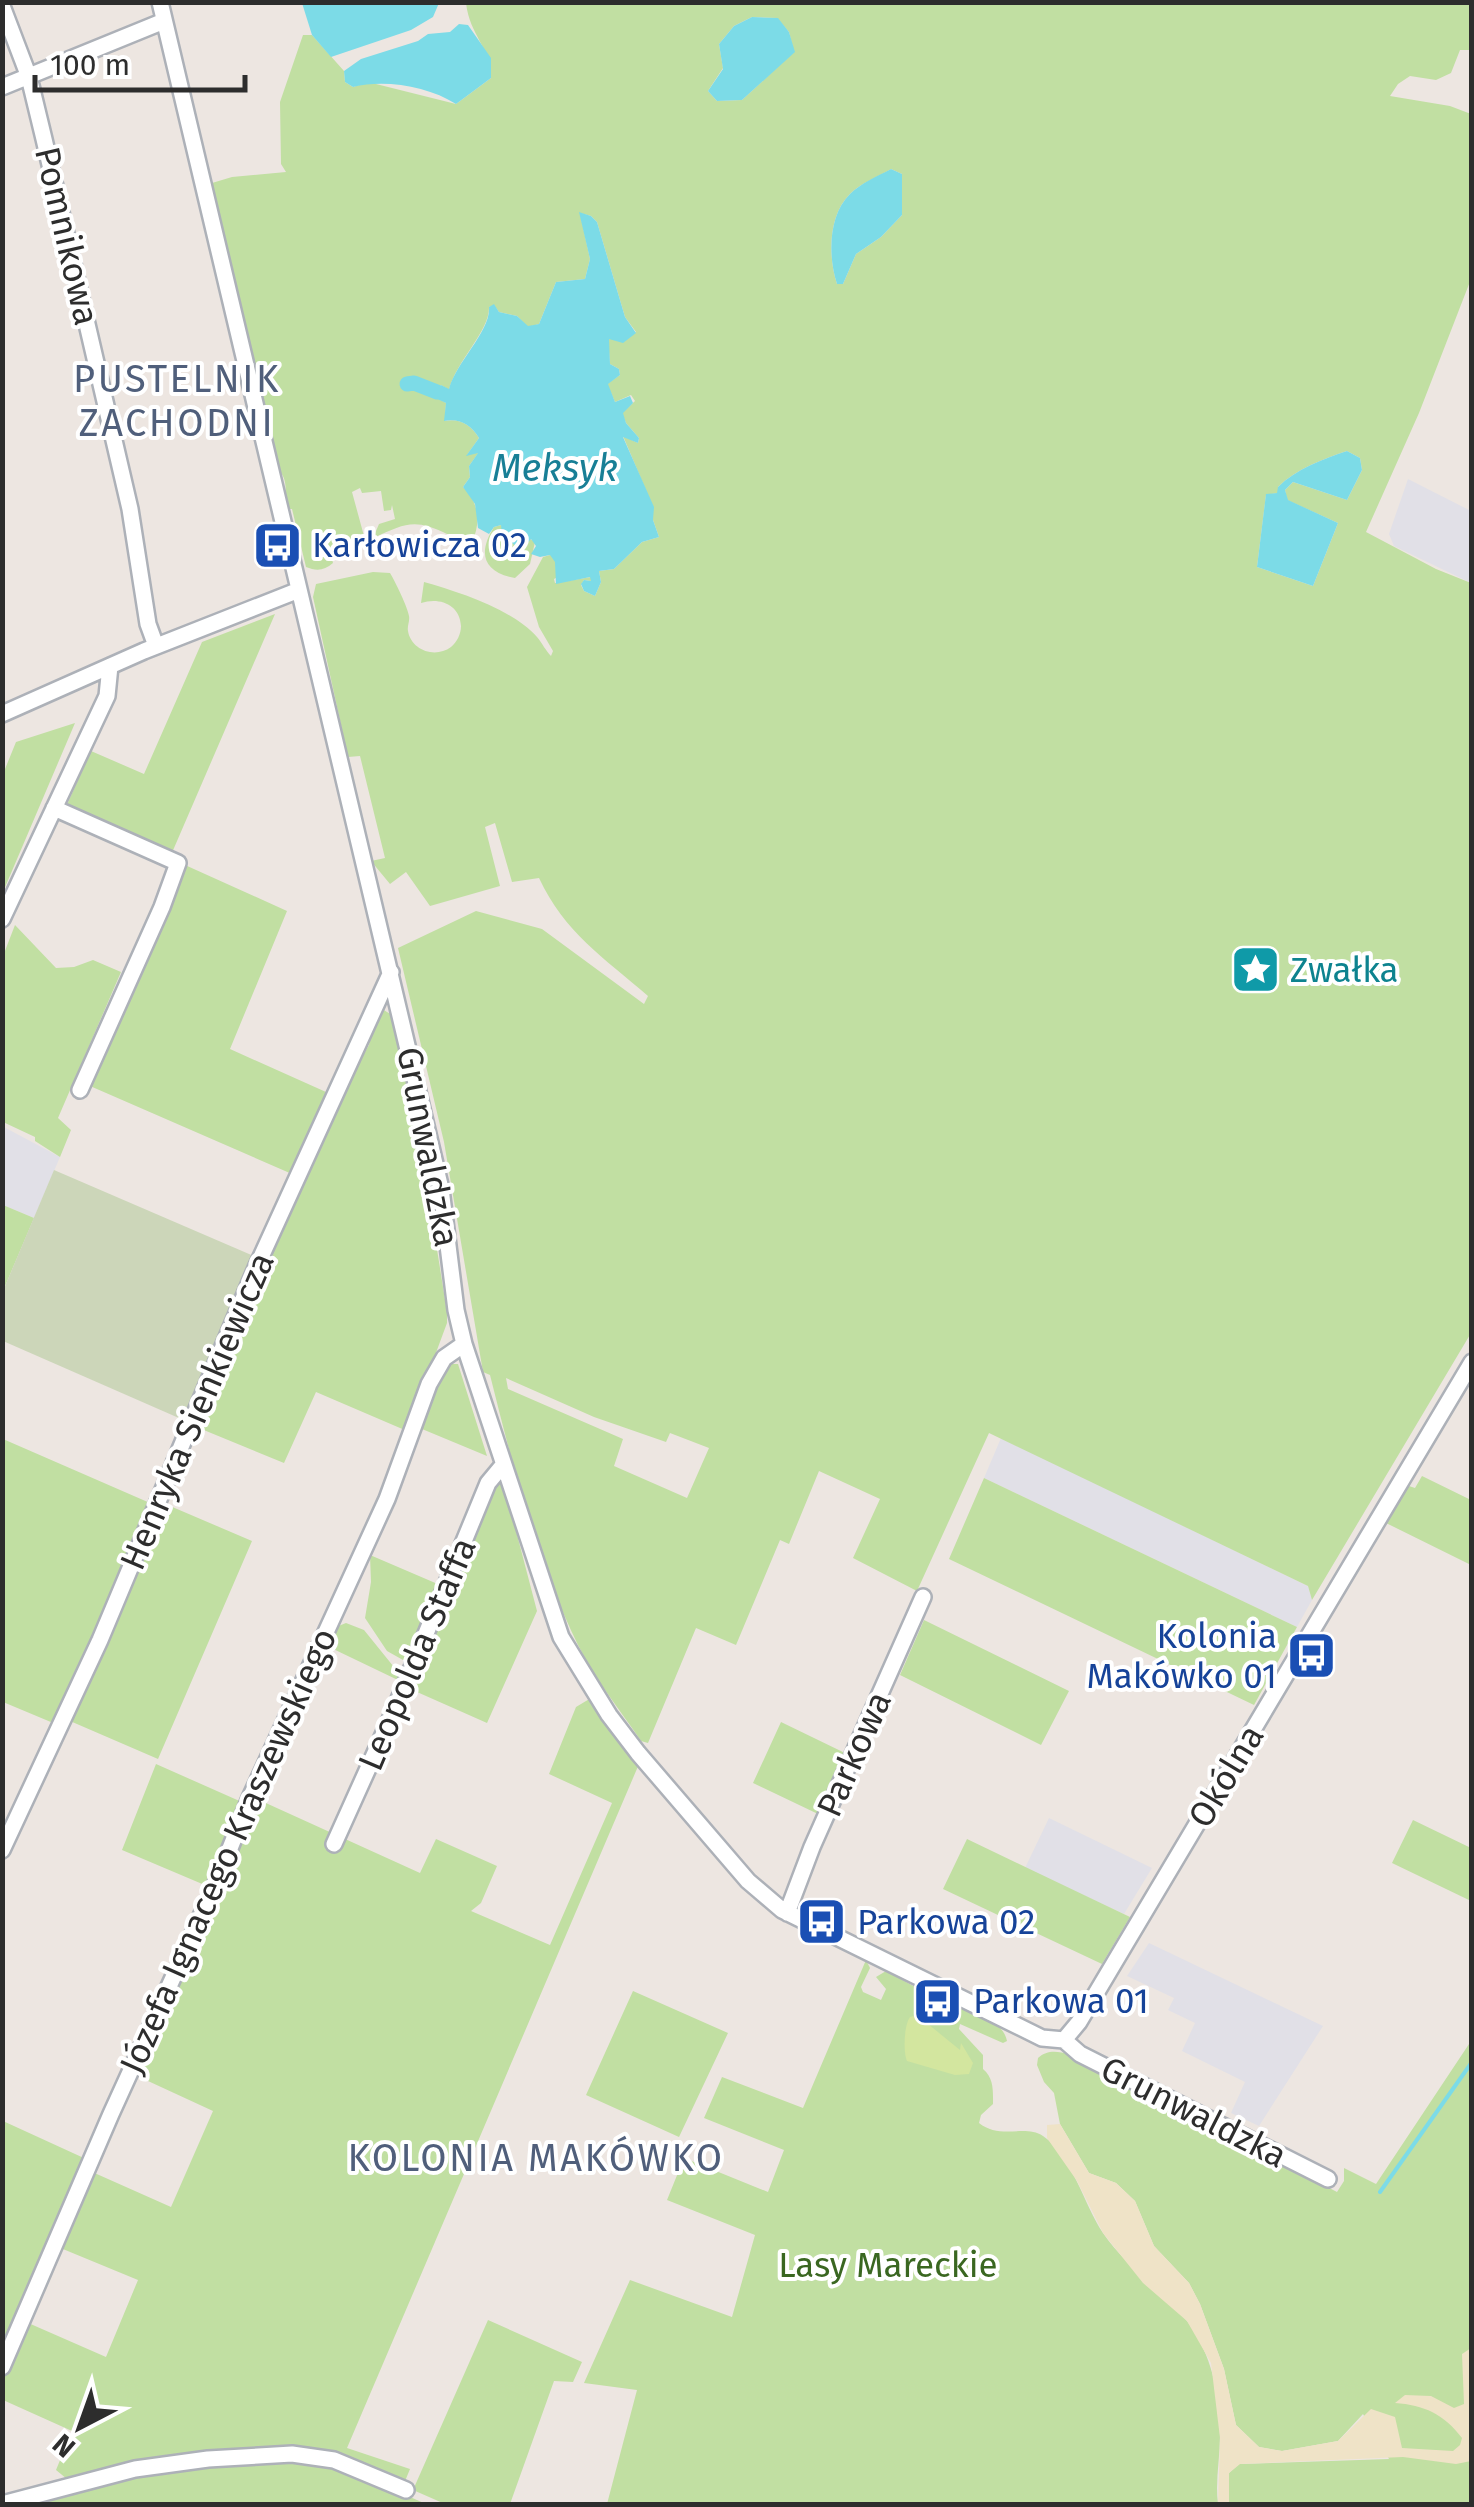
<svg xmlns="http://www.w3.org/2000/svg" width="1474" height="2507" viewBox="0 0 1474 2507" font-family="'Fira Sans',sans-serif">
  <rect width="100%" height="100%" fill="#ede6e1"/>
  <!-- industrial -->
  <path fill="#e1e0e7" d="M1408 479 1471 511V583L1394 546 1389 534Z
    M2 1126 60 1157 34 1218 3 1205Z
    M1001 1438 1308 1586 1312 1600 1297 1627 984 1478Z
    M1049 1818 1152 1868 1124 1914 1025 1868Z
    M1149 1943 1323 2026 1259 2126 1231 2113 1245 2082 1182 2051 1195 2023 1168 2010 1174 1998 1127 1976Z"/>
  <!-- green -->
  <path fill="#c1dfa2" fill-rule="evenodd" d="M466 3H1471V50H1460L1451 73 1436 80 1410 76 1398 84 1390 96 1450 106 1471 114V279L1419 413 1366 532 1436 569 1471 583V1333L1312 1600 1308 1586 989 1433 917 1591 853 1558 880 1499 819 1471 789 1544 780 1540 736 1645 696 1628 648 1743 641 1741C620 1710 595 1679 578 1645 536 1559 513 1467 490 1375L483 1372 444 1142 398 948 476 911 542 929 644 1004 648 996C603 957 565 933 539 878L512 882 495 823 485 827 500 886 430 906 406 872 390 884 371 861 385 858 360 756 348 757 313 597 316 584 373 572 390 573C395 581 408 608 409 616 410 621 407 626 408 631 411 650 435 659 451 647 457 642 461 634 461 626 460 604 439 597 421 603L424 582C459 592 512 609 537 637 542 643 546 651 551 656L553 651 539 627 527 587 543 557 550 555 554 550 577 563 570 570 554 579 555 583 591 577V581L584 580 581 585 584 591 595 596 601 582 599 571 614 569 642 542 659 537 653 520V507L623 436 638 443 639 438 626 423 622 413 635 401 631 395 615 402 607 384 620 375 619 369 610 364 608 338 623 342 636 332 625 317 597 222 591 216 580 213 590 259 585 279 556 282 539 324 528 327 517 316 499 312 494 305 489 307C490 331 456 361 449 390L441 385 435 397 446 403 445 421C460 418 471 425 479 438L467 455 479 452 469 466 470 477 463 487C479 502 481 523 472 542 462 543 458 539 449 535 414 518 407 523 373 538L379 524 395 519 392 505 391 510 384 511 381 491 362 493 360 488 352 492 364 536 362 543 330 551 333 563C324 571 316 571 306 567L292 509H288C283 492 290 482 278 469L212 183 232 177 286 172 281 164 280 102 303 35H312L344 71 345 82 353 87 368 82 456 104 491 78C490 46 470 36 466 3ZM752 17 777 18 789 32 794 52 742 100 717 101 708 91 723 68 719 44 734 26ZM891 169 902 174V215L881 237 856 254 843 284H837C828 257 828 215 850 194 861 183 878 177 891 169ZM1347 451 1360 458 1362 470 1347 500 1293 482 1285 490 1287 500 1338 523 1313 586 1257 567 1266 495 1278 493V487C1296 469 1323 459 1347 451ZM506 1378 594 1417 666 1442 670 1433 709 1448 687 1498 614 1466 623 1439 508 1389Z
    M501 525 509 541 517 544 530 539 535 542 530 564 515 578C482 572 478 552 494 527Z
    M275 614 171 855 65 809 91 751 144 774 202 642Z
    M75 723 3 892V774L16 742Z
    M185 865 287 911 230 1049 326 1092 292 1174 90 1086Z
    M15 925 56 968 74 967 93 960 121 972 58 1118 71 1130 60 1157 35 1141V1137L3 1122V956Z
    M382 1009 392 1015 420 1143 447 1312V1323L407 1431 316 1392 284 1463 194 1426 343 1091 369 1045 372 1029Z
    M3 1205 34 1218 3 1291Z
    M446 1364H458L487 1456 422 1429Z
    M3 1439 150 1503 58 1725 3 1702Z
    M1422 1476 1471 1500V1565L1386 1523 1406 1485 1415 1488Z
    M984 1478 1297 1627 1254 1705 949 1559Z
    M498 1483 504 1485 537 1611 487 1723 408 1688 491 1491Z
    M163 1503 252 1541 158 1759 70 1721Z
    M370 1555 440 1585 409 1657 403 1660 387 1651 365 1618 371 1582Z
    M924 1620 1069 1691 1041 1745 900 1675Z
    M346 1623 364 1630 402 1677V1682L327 1646 336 1627Z
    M591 1698 639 1764 347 2448 410 2469 403 2486 326 2454 67 2479 56 2470 72 2431 3 2400V2380L26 2322 106 2357 138 2280 58 2247 90 2171 171 2207 213 2111 135 2075 176 1984 198 1962 215 1900 257 1799 420 1873 436 1839 497 1866 481 1903 471 1911 550 1945 612 1803 549 1774 576 1707Z
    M781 1722 847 1754 818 1814 753 1783Z
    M156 1764 244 1803 207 1886 122 1850Z
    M1413 1820 1471 1848V1901L1392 1863Z
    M967 1839 1130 1917 1102 1964 943 1889Z
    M866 1960 870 1968 861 1987 863 1992 881 2000 886 1989 876 1977 886 1971 957 2010 960 2007C978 2015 1003 2021 1007 2041L1003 2043 960 2024 959 2029 983 2055V2069C994 2078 993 2091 993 2104L981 2115 979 2123C1000 2140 1025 2124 1043 2136 1072 2155 1084 2205 1103 2233 1125 2266 1162 2290 1187 2321 1212 2354 1220 2395 1220 2436 1220 2459 1215 2481 1218 2504H607L637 2390 584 2383 630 2280 732 2317 755 2235 667 2200 684 2158 768 2192 784 2150 704 2118 722 2077 803 2108Z
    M633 1991 728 2033 679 2137 586 2095Z
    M1471 2041V2504H1229V2473L1239 2464 1389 2459 1363 2414 1338 2441 1282 2451 1259 2447 1236 2425 1224 2369 1200 2304 1189 2283 1154 2246 1135 2201 1116 2183 1089 2173 1060 2124 1054 2093 1044 2082 1037 2065 1038 2058C1051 2046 1068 2054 1083 2060L1337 2192 1344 2181V2168L1376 2184Z
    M3 2121 86 2159 3 2355Z
    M488 2320 582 2362 573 2382 554 2381 510 2504H445L413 2490Z
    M275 2459 344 2468 426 2504H15L154 2470Z"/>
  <!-- sand -->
  <path fill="#efe3c7" d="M1060 2124 1089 2173 1116 2183 1135 2201 1154 2246 1189 2283 1200 2304 1224 2369 1236 2425 1259 2447 1282 2451 1338 2441 1371 2409 1395 2417 1402 2448 1453 2451 1460 2445 1462 2438C1444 2414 1424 2405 1395 2403L1405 2395 1431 2396 1454 2408 1464 2404 1462 2354 1471 2348V2461L1456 2464 1403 2457 1240 2464 1229 2473V2504H1218L1220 2438 1211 2363 1187 2321 1143 2283 1103 2233 1077 2181 1047 2138V2125Z"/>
  <!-- cemetery -->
  <path fill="#ccd6b9" d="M54 1170 256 1257 188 1422 3 1341V1291Z"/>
  <!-- pitch -->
  <path fill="#d3e69f" d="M917 2015 960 2050 961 2043 973 2063 969 2074 955 2075 907 2061C903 2052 904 2025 910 2017Z"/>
  <!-- water -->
  <path fill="#7cdbe7" d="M302 3H439L433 17 411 30 331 57 312 35Z
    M752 17 778 18 789 32 795 52 742 100 717 101 708 91 723 69 719 44 734 26Z
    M459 24 468 25 491 58V78L456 104C428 86 384 79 353 87L345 82 344 71 361 59 418 41 428 34 450 32Z
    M891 169 902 174V215L881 237 856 254 843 284H837C828 257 828 215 850 194 861 183 878 176 891 169Z
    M579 212 591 216 597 222 625 317 636 333 623 343 609 339 610 364 619 369 620 375 608 384 615 402 630 396 633 403 623 413 626 423 639 438 638 443 623 437 654 507 653 520 659 537 642 542 614 569 599 571 601 582 595 596 584 591 581 584 584 580 591 581 590 577 556 584 555 562 550 555 540 557 531 554 536 546 531 539 521 550 502 535 501 525 494 527 489 534 478 528 475 504 463 487 470 477 469 466 478 453 466 456 479 438C471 425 460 418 444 421L446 403 435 398 441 385 449 389C456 362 491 331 489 307L494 304 499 312 517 316 528 326 539 324 556 282 585 279 590 259Z
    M1347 451 1360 458 1362 470 1347 500 1293 482 1285 490 1288 500 1338 523 1313 586 1257 567 1266 494 1277 493 1278 487C1296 469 1323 459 1347 451Z"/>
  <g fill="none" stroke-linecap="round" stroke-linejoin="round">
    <!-- stream -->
    <path stroke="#7cdbe7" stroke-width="4" d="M1380 2192 1472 2062"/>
    <!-- canal -->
    <path stroke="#7cdbe7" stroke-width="15" d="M407 384 414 383 437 392"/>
    <defs>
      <path id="minor" d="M160 2 441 1189 456 1310 464 1344 561 1637 609 1715 638 1753 748 1881 782 1910 1042 2038 1064 2040 1079 2022 1126 1943 1472 1362
        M2 6 29 77 44 139 130 509 148 624 156 646
        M2 87 164 21
        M2 714 144 651 299 590
        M54 808 178 863 162 907 80 1090
        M2 919 107 696 110 666
        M334 1844 397 1704 488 1483 503 1465
        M2 1850 100 1640 256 1268 391 972
        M787 1913 812 1847 923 1597
        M1064 2040 1080 2054 1328 2179
        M2 2367 111 2114 217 1881 250 1798 387 1499 429 1384 444 1358 464 1344
        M2 2504 135 2469 208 2459 292 2454 334 2460 406 2490"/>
    </defs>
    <!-- minor casing -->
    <use href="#minor" stroke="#adb1b8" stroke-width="20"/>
    <!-- minor -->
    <use href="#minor" stroke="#fff" stroke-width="15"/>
  </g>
  <!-- icons -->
  <defs>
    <symbol id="bus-square" viewBox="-11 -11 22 22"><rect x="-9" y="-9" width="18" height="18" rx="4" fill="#1a4fb4" stroke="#fff"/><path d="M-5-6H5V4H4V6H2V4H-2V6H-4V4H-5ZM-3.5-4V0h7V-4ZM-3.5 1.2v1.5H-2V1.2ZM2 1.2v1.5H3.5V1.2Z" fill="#fff"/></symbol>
    <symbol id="sight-square" viewBox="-11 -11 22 22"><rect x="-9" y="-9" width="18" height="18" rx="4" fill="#0f9aa8" stroke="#fff"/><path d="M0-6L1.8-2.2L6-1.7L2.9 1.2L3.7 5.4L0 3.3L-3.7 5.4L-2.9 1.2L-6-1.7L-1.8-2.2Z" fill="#fff"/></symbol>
  </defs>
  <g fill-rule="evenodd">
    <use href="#bus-square" x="250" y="518" width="55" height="55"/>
    <use href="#sight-square" x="1228" y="942" width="55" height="55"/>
    <use href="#bus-square" x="1284" y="1628" width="55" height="55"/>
    <use href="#bus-square" x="794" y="1894" width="55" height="55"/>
    <use href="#bus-square" x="910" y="1974" width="55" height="55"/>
  </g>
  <g text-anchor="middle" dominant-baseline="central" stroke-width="8" stroke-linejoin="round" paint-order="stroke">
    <!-- street labels -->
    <g font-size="35" fill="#2d2d2d" stroke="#fff">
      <text transform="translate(67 236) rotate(77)">Pomnikowa</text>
      <text transform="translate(428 1147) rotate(79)">Grunwaldzka</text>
      <text transform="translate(197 1411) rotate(-67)">Henryka Sienkiewicza</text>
      <text transform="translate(417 1654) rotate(-67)">Leopolda Staffa</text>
      <text transform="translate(854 1754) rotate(-66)">Parkowa</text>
      <text transform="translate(1226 1776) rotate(-59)">Okólna</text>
      <text transform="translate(228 1851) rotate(-66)">Józefa Ignacego Kraszewskiego</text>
      <text transform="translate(1194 2112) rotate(27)">Grunwaldzka</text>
    </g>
    <!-- transit labels -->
    <g font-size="35" fill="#164399" stroke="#fff" text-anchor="start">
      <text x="312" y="545">Karłowicza 02</text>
      <text x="1277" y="1636" text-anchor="end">Kolonia<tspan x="1277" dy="40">Makówko 01</tspan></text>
      <text x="857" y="1922">Parkowa 02</text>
      <text x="973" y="2001">Parkowa 01</text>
    </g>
    <!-- culture labels -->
    <g font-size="35" fill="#0d838f" stroke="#fff" text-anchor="start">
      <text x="1290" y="970">Zwałka</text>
    </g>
    <!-- park labels -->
    <g font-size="35" fill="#3a6721" stroke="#fff">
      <text x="888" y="2265">Lasy Mareckie</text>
    </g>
    <!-- neighbourhood labels -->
    <g font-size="38" letter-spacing="2.5" fill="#505f7b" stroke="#fff">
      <text x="177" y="379">PUSTELNIK<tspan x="177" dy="44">ZACHODNI</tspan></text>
      <text x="536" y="2158">KOLONIA MAKÓWKO</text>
    </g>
    <!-- water labels -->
    <g font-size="38" font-style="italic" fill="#187f96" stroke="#fff">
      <text x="555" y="468">Meksyk</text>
    </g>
  </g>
  <!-- border -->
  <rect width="1474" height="2507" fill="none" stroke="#2d2d2d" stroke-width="10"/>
  <!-- north arrow -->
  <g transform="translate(80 2427) rotate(221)" stroke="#ffffff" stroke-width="8" paint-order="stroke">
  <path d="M0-8L18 38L0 25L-18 38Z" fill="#2d2d2d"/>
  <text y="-15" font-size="28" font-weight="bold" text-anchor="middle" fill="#2d2d2d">N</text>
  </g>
  <!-- scale -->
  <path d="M35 75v15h210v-15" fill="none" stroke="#2d2d2d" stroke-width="5"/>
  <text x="50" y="75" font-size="30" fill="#2d2d2d" stroke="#ffffff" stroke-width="8" paint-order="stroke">100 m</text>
</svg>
